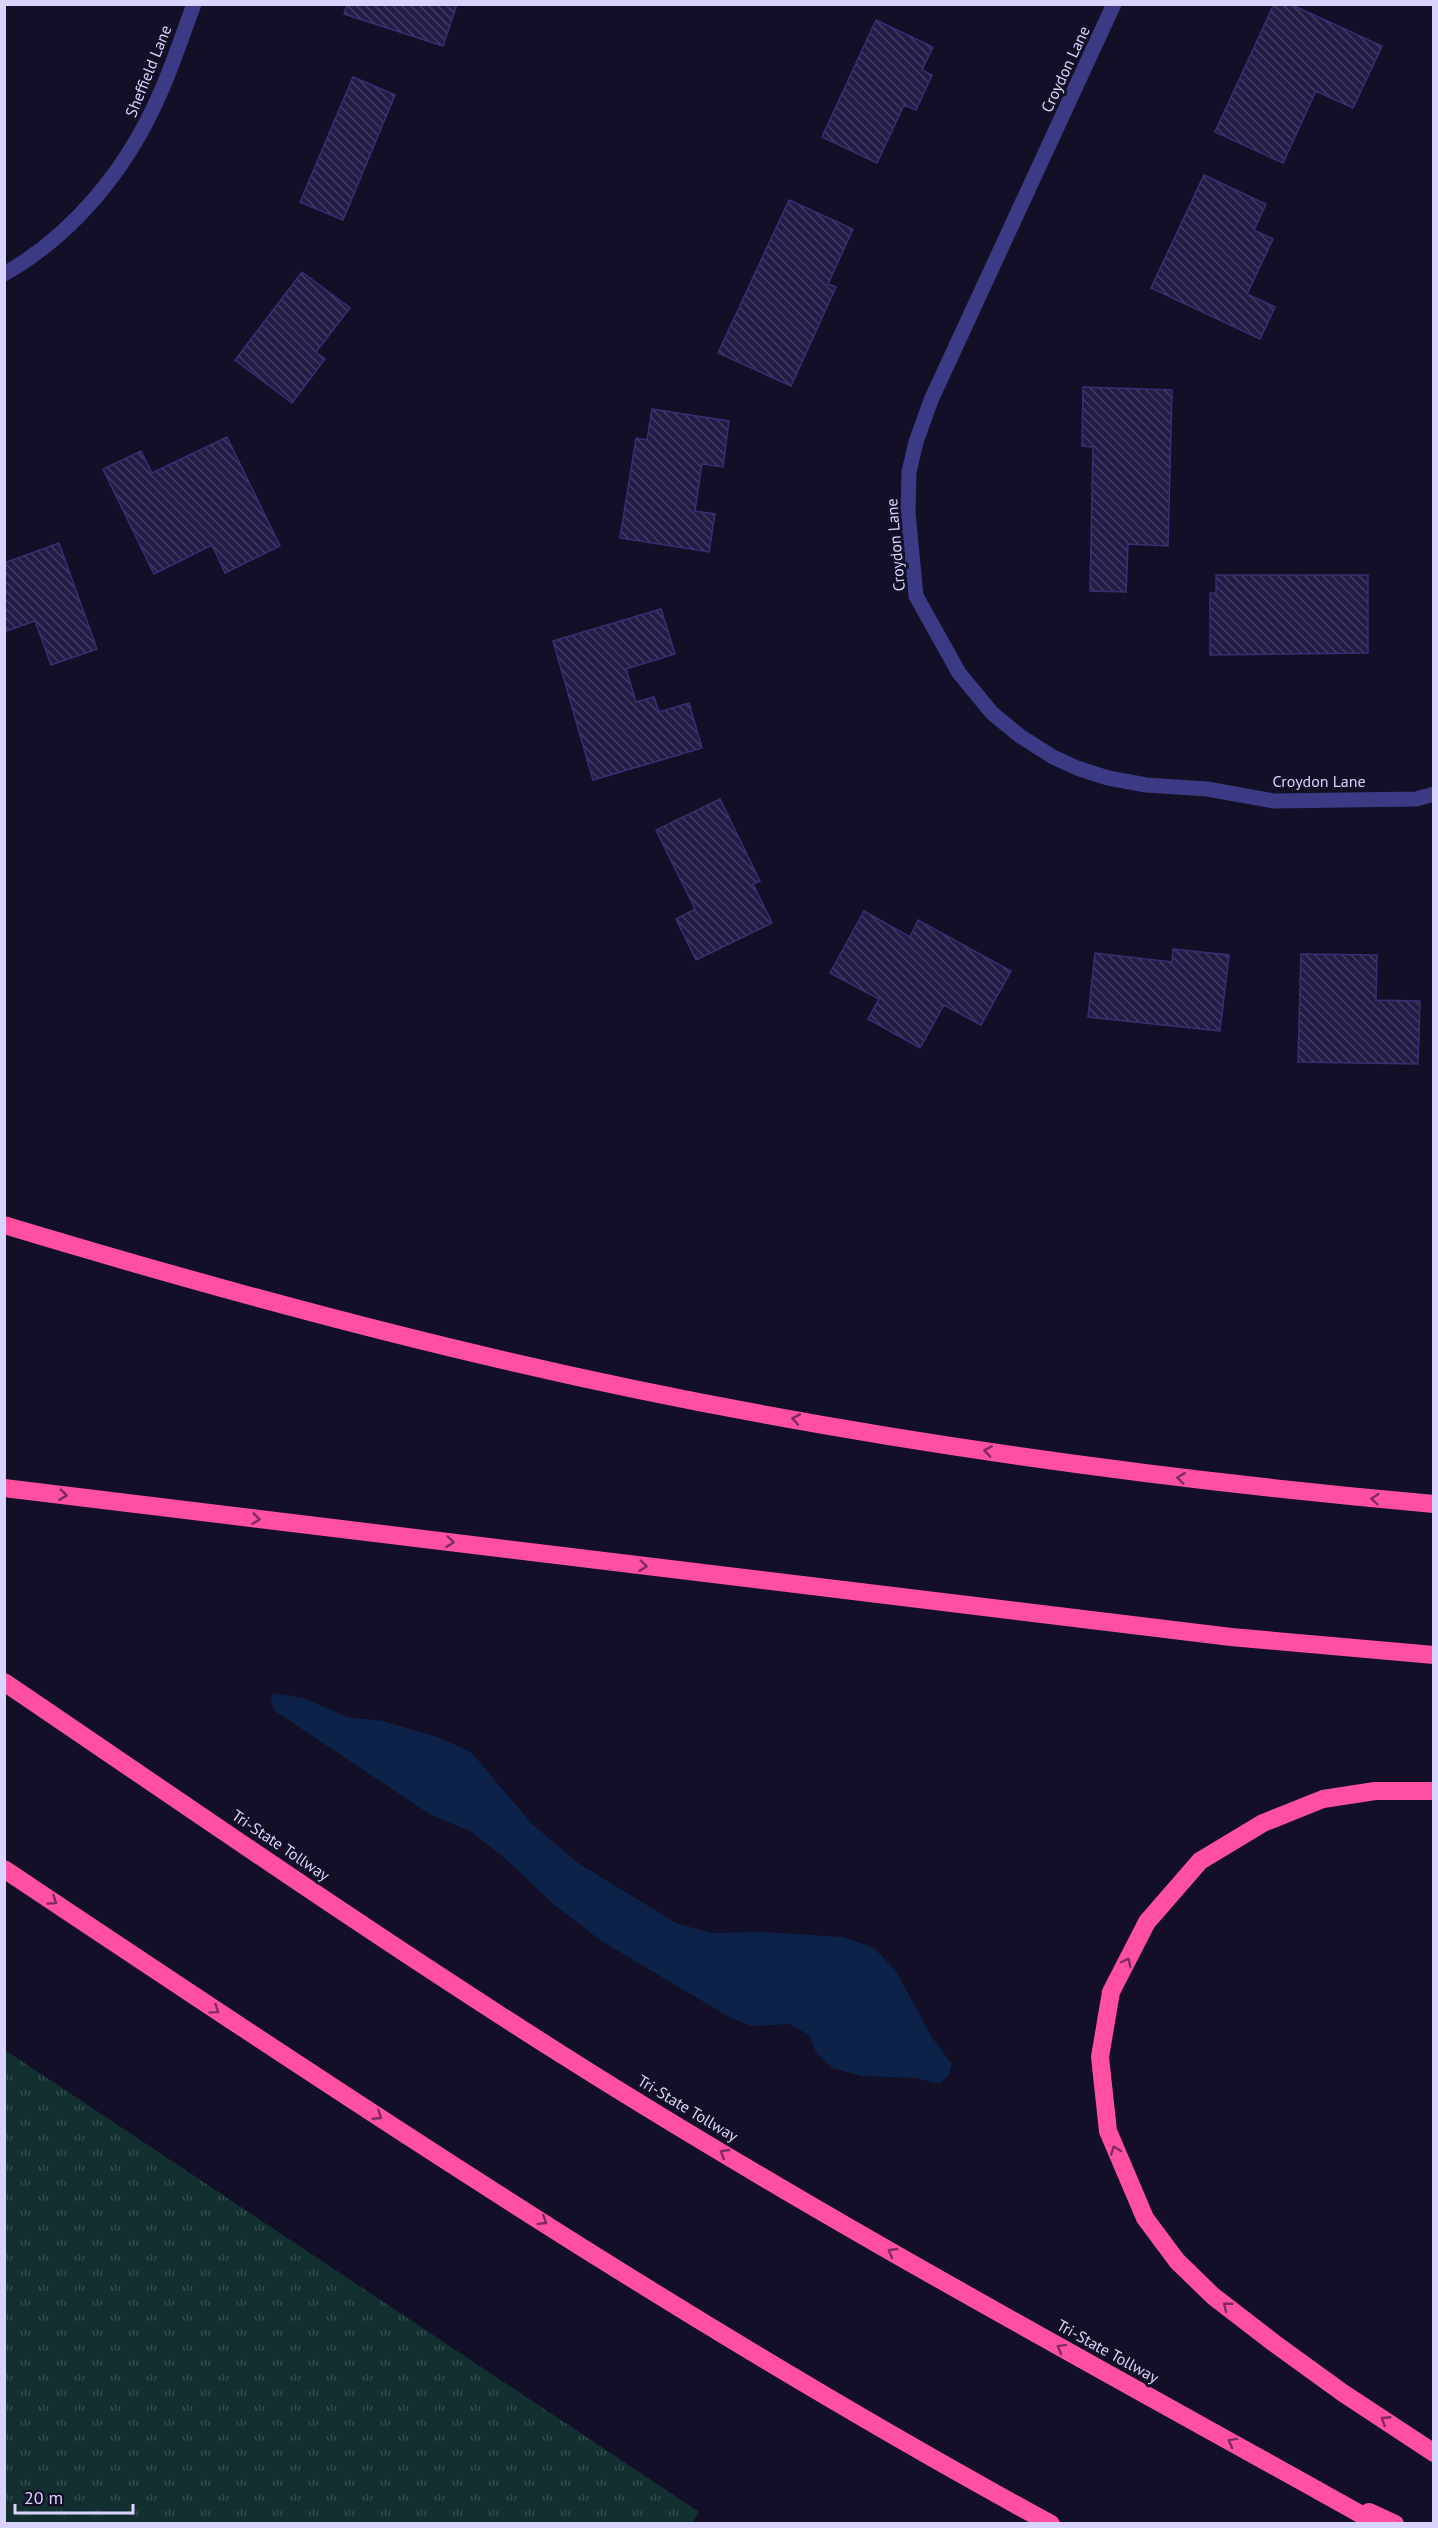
<svg xmlns="http://www.w3.org/2000/svg" width="1438" height="2528" viewBox="0 0 1438 2528" font-family="'PT Sans',sans-serif">
  <defs>
    <pattern id="grass-tufts" width="24" height="20" patternUnits="userSpaceOnUse" patternTransform="scale(1.5)"><rect width="24" height="20" fill="#12302f"/><path d="M3 7l-1-3M5 7V3M7 7l1-3M15 17l-1-3M17 17v-4M19 17l1-3" fill="none" stroke="#344d4e"/></pattern>
    <pattern id="building-back-hatch" width="6" height="6" patternUnits="userSpaceOnUse" patternTransform="scale(1.5)"><rect width="6" height="6" fill="#241b47"/><path d="M-1 5l2 2M0 0l6 6M5-1l2 2" fill="none" stroke="#433b63"/></pattern>
  </defs>
  <rect width="100%" height="100%" fill="#130f26"/>
  <!-- grass -->
  <path fill="url(#grass-tufts)" d="M5 2050 699 2512 692 2523H5Z"/>
  <!-- water -->
  <path fill="#0c2248" d="M273 1693 303 1698 347 1717 383 1721 437 1737 471 1752 532 1824 578 1863 678 1924 713 1933 762 1932 844 1937 874 1948 896 1971 931 2036 952 2064 948 2076 939 2084 915 2078 862 2076 832 2068 816 2052 809 2035 790 2024 751 2026 729 2017 600 1940 551 1902 509 1862 472 1832 431 1815 275 1711 271 1703Z"/>
  <!-- building -->
  <path fill="url(#building-back-hatch)" stroke="#3b2d73" stroke-width="1.5" d="M347 4H457L443 46 344 14Z
    M1274 4H1290L1382 46 1353 108 1316 91 1283 163 1215 132Z
    M876 20 933 47 922 70 932 75 916 110 904 105 877 163 822 137Z
    M353 77 395 95 343 220 300 202Z
    M1204 175 1266 204 1254 230 1273 239 1247 294 1275 307 1260 339 1151 288Z
    M789 200 853 229 828 284 836 287 791 386 718 353Z
    M302 272 350 308 316 352 325 359 292 403 235 360Z
    M1083 387 1172 390 1168 546 1128 544 1126 592 1090 591 1093 447 1082 446Z
    M652 409 729 421 723 467 702 464 695 511 715 514 709 552 620 538 636 438 647 440Z
    M227 437 280 546 225 573 212 545 154 574 103 469 141 451 152 473Z
    M59 543 97 649 51 665 35 621 4 632V563Z
    M1216 575H1368V653L1210 655V593H1216Z
    M661 609 675 654 626 669 636 702 654 697 659 712 689 703 702 748 593 780 553 641Z
    M720 799 760 881 753 884 772 923 696 960 676 919 695 909 656 830Z
    M864 911 910 937 918 920 1011 971 981 1025 944 1005 920 1048 868 1019 879 999 830 973Z
    M1173 949 1229 955 1220 1031 1088 1017 1095 953 1172 962Z
    M1301 954 1377 955 1376 1000 1420 1001 1418 1064 1298 1062Z"/>
  <g fill="none" stroke-linecap="round" stroke-linejoin="round">
    <!-- minor -->
    <path stroke="#3d3a85" stroke-width="15" d="M1114 4 931 400 916 442 909 472 908 513 916 596 959 673 992 713 1020 736 1053 757 1077 768 1108 778 1146 785 1207 789 1274 801 1416 799 1434 794
      M4 274C73 235 126 170 158 98 172 68 182 36 194 4"/>
    <!-- motorway -->
    <path stroke="#ff4fa3" stroke-width="18" d="M4 1225C170 1275 338 1322 507 1361 811 1432 1122 1476 1434 1504
      M4 1488 1231 1637 1434 1655
      M4 1682C190 1808 374 1936 564 2056 828 2223 1105 2371 1378 2524
      M1434 1791H1375L1323 1799 1263 1823 1200 1861 1147 1922 1111 1992 1100 2057 1108 2131 1145 2218 1177 2261 1213 2296 1274 2343 1343 2393 1434 2453
      M4 1869C346 2097 689 2327 1051 2524
      M1369 2512 1395 2524"/>
  </g>
  <!-- one-way arrows -->
  <defs><path id="oneway-chevron" d="M-2-3.5L2.5 0L-2 3.5" fill="none" stroke-width="1.6" stroke-linecap="round" stroke-linejoin="round" transform="scale(1.5)"/></defs>
  <g stroke="#7d2c5e">
    <use href="#oneway-chevron" transform="translate(796 1419) rotate(-170)"/>
    <use href="#oneway-chevron" transform="translate(988 1451) rotate(-171)"/>
    <use href="#oneway-chevron" transform="translate(1181 1478) rotate(-173)"/>
    <use href="#oneway-chevron" transform="translate(63 1495) rotate(7)"/>
    <use href="#oneway-chevron" transform="translate(1375 1499) rotate(-175)"/>
    <use href="#oneway-chevron" transform="translate(256 1519) rotate(7)"/>
    <use href="#oneway-chevron" transform="translate(450 1542) rotate(7)"/>
    <use href="#oneway-chevron" transform="translate(643 1566) rotate(7)"/>
    <use href="#oneway-chevron" transform="translate(53 1901) rotate(34)"/>
    <use href="#oneway-chevron" transform="translate(1127 1962) rotate(-63)"/>
    <use href="#oneway-chevron" transform="translate(215 2010) rotate(34)"/>
    <use href="#oneway-chevron" transform="translate(378 2116) rotate(33)"/>
    <use href="#oneway-chevron" transform="translate(1115 2150) rotate(-111)"/>
    <use href="#oneway-chevron" transform="translate(724 2153) rotate(-149)"/>
    <use href="#oneway-chevron" transform="translate(543 2221) rotate(32)"/>
    <use href="#oneway-chevron" transform="translate(892 2252) rotate(-150)"/>
    <use href="#oneway-chevron" transform="translate(1227 2306) rotate(-142)"/>
    <use href="#oneway-chevron" transform="translate(1061 2348) rotate(-151)"/>
    <use href="#oneway-chevron" transform="translate(1385 2420) rotate(-147)"/>
    <use href="#oneway-chevron" transform="translate(1232 2442) rotate(-151)"/>
  </g>
  <g text-anchor="middle" dominant-baseline="central" stroke-width="6" stroke-linejoin="round" paint-order="stroke">
    <!-- street labels -->
    <g font-size="16" fill="#d9d4ff" stroke="#130f26">
      <text transform="translate(1065 69) rotate(-65)">Croydon Lane</text>
      <text transform="translate(148 71) rotate(-68)">Sheffield Lane</text>
      <text transform="translate(895 545) rotate(-95)">Croydon Lane</text>
      <text x="1319" y="781">Croydon Lane</text>
      <text transform="translate(281 1845) rotate(34)">Tri-State Tollway</text>
      <text transform="translate(688 2108) rotate(31)">Tri-State Tollway</text>
      <text transform="translate(1108 2351) rotate(29)">Tri-State Tollway</text>
    </g>
  </g>
  <!-- border -->
  <rect width="1438" height="2528" fill="none" stroke="#d9d4ff" stroke-width="12"/>
  <!-- scale -->
  <path d="M15 2504v9h118v-9" fill="none" stroke="#d9d4ff" stroke-width="3"/>
  <text x="24" y="2504" font-size="18" fill="#d9d4ff" stroke="#130f26" stroke-width="4.5" paint-order="stroke">20 m</text>
</svg>
